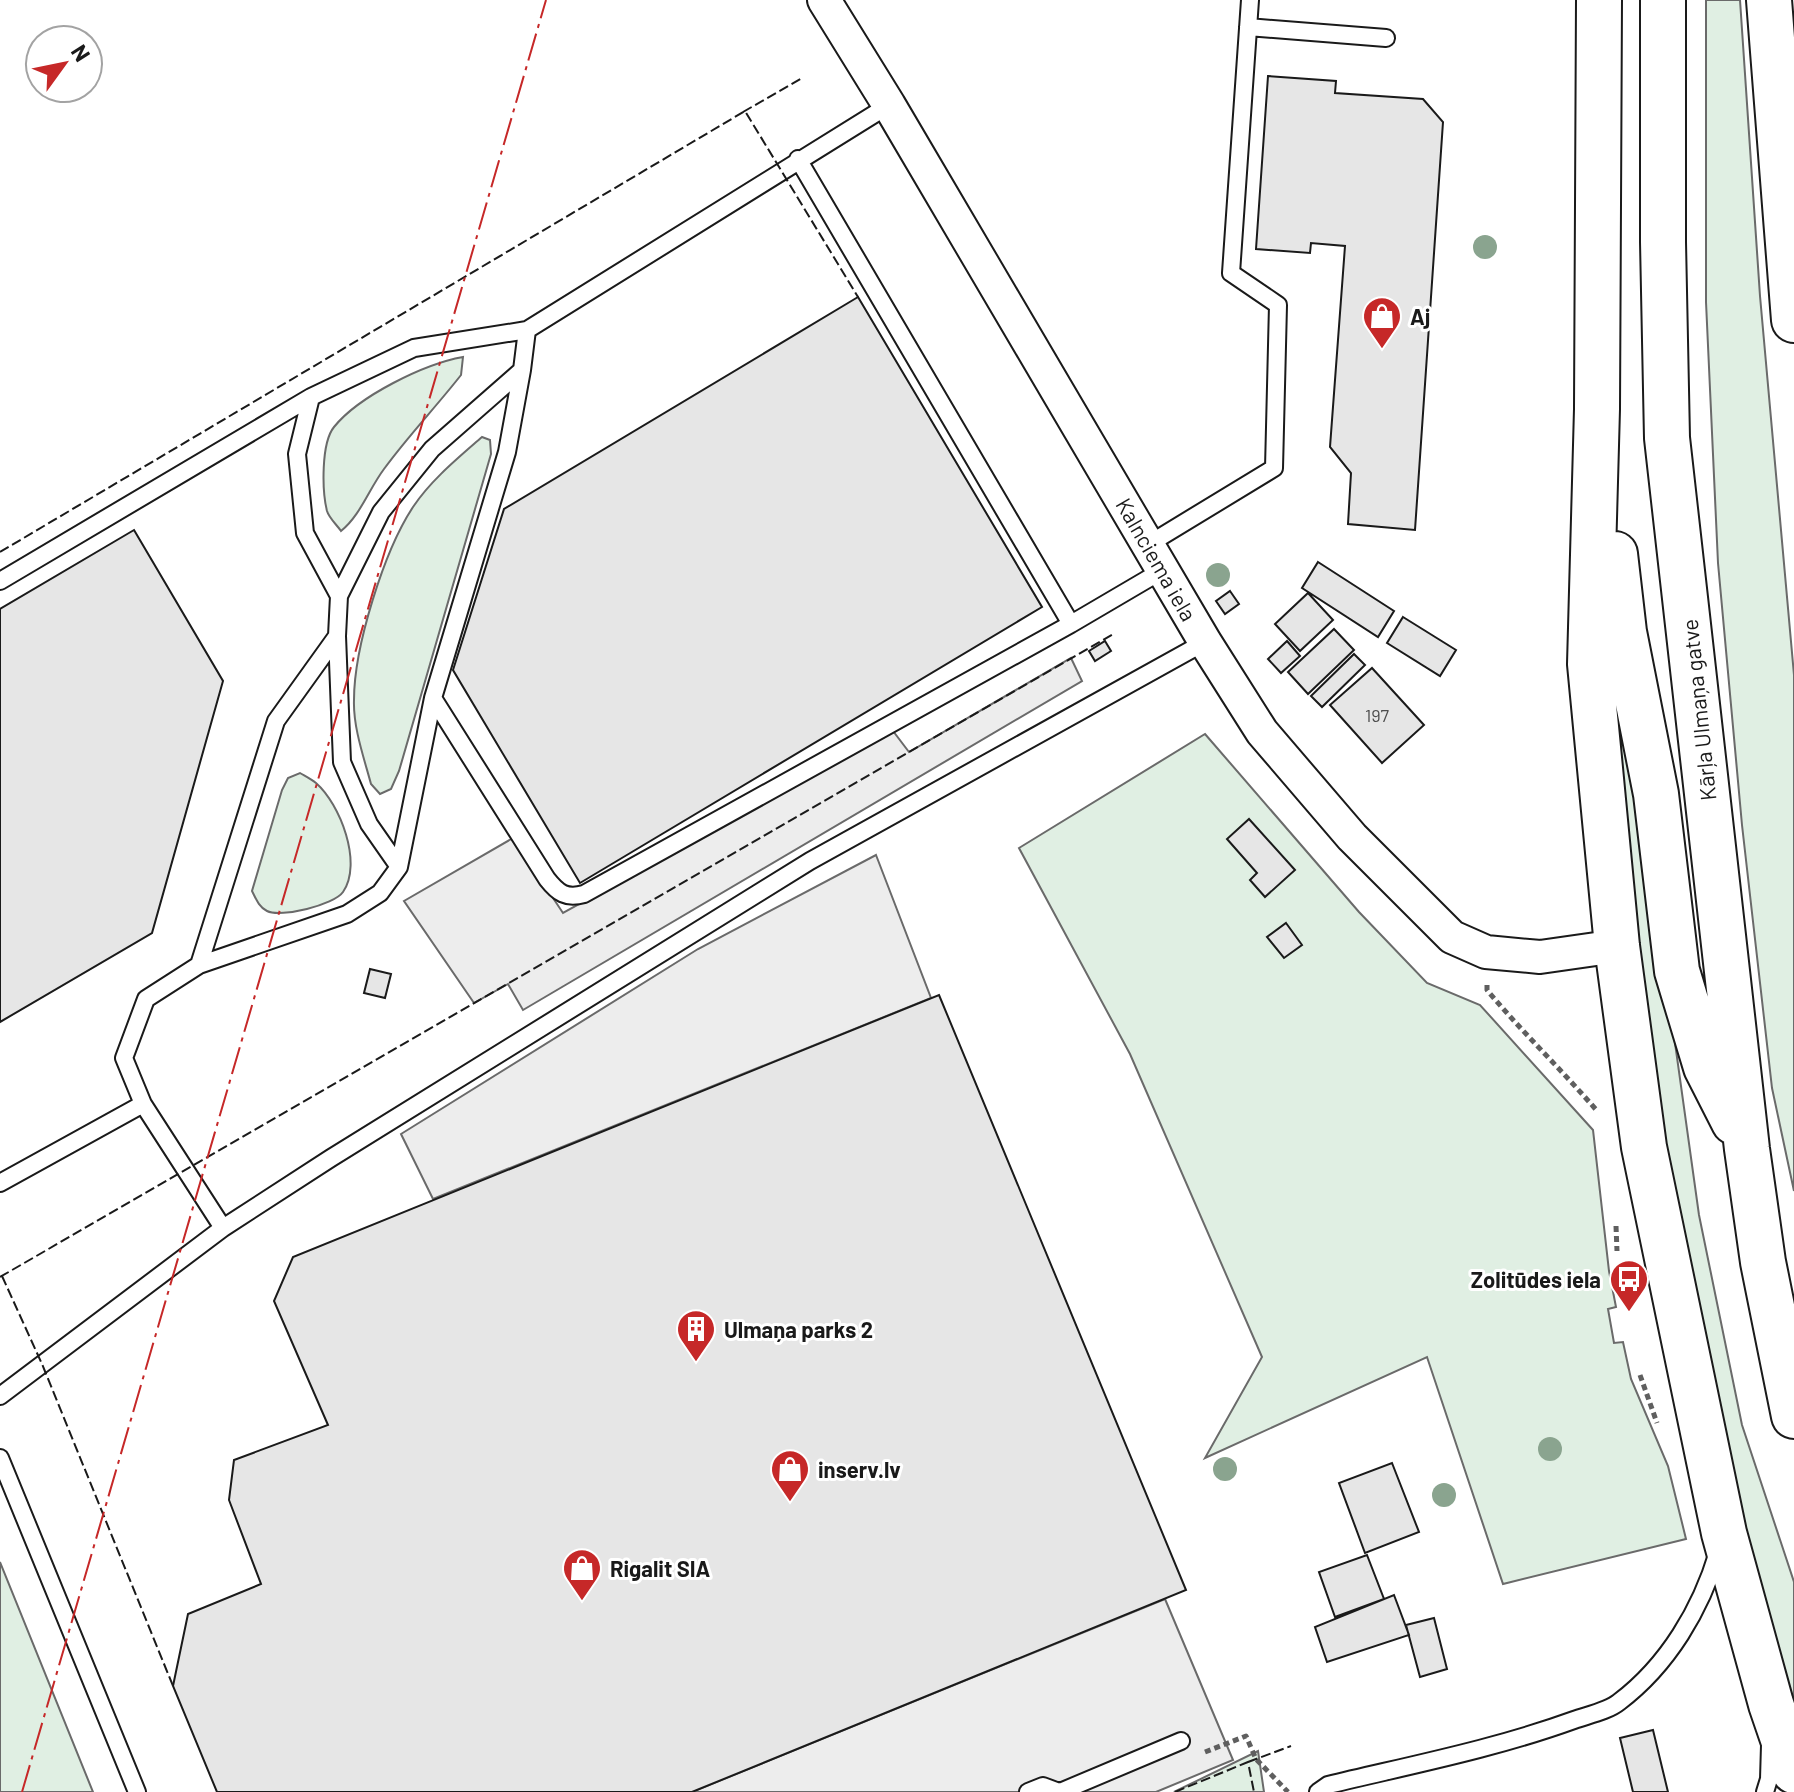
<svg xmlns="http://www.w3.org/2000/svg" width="1794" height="1792" viewBox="0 0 1794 1792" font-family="Barlow,sans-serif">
  <rect width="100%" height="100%" fill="#fff"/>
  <!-- green -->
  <path fill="#e0efe3" stroke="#6a6a6a" stroke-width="2" d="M1706 0H1740L1760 296 1794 675V1191L1772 1088 1742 825 1718 563 1706 302Z
    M463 357 461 375C436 407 408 436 384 469 369 489 360 516 341 531 337 525 329 518 327 511 322 491 321 443 334 427 359 396 424 364 463 357Z
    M482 437 490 440 491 454 399 771 391 789 380 794 371 784C364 758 353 727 354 700 354 647 384 551 413 507 431 480 458 458 482 437Z
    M1610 645 1669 1000 1699 1215 1742 1425 1794 1582V1706L1753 1570 1661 1119 1635 911Z
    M1205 734 1359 912 1427 983 1480 1005 1593 1130 1609 1271 1616 1307 1608 1309 1614 1343 1623 1342 1631 1379 1668 1466 1686 1539 1503 1584 1427 1357 1205 1458 1262 1357 1130 1054 1019 848Z
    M300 773C305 776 311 779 316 783 340 804 363 863 343 892 334 905 281 918 267 911 259 907 256 899 252 891L282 790 288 778Z
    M0 1562 93 1792H0Z
    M1258 1751 1264 1792H1174Z"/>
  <!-- parking -->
  <path fill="#ededed" stroke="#6a6a6a" stroke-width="2" d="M1071 658 1082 681 523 1010 508 984 474 1003 404 901 513 838 563 913 893 731 909 752Z
    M876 855 931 998 433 1199 401 1134 698 949Z
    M1165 1599 1233 1760 1156 1792H692Z"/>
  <!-- building -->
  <path fill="#e6e6e6" stroke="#1a1a1a" stroke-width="2" d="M1268 76 1336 81 1335 93 1423 99 1443 122 1415 530 1348 524 1351 473 1330 447 1345 246 1311 243 1310 253 1256 249Z
    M858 297 1042 607 580 883 453 670 504 509Z
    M134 530 223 681 152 933 0 1022V609Z
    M1318 562 1394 611 1378 637 1302 588Z
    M1230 591 1239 604 1225 614 1216 601Z
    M1308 593 1333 620 1300 651 1275 624Z
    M1403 617 1456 650 1440 676 1387 643Z
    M1334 629 1354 650 1308 694 1288 672Z
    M1105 641 1111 651 1095 661 1089 651Z
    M1287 641 1300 656 1281 673 1268 659Z
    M1354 654 1365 665 1322 707 1311 696Z
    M1372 668 1424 725 1382 763 1330 705Z
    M1249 819 1295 870 1265 897 1250 880 1257 873 1227 839Z
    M1286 923 1302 945 1284 958 1267 937Z
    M370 969 391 974 385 998 364 993Z
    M939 995 1186 1590 692 1792H217L173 1686 188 1614 261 1584 229 1500 234 1460 328 1425 274 1301 293 1257Z
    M1392 1463 1419 1532 1365 1553 1339 1483Z
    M1367 1555 1384 1599 1335 1617 1319 1572Z
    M1394 1595 1409 1635 1327 1662 1315 1627Z
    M1434 1618 1447 1669 1420 1677 1406 1625Z
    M1653 1730 1668 1792H1633L1620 1738Z"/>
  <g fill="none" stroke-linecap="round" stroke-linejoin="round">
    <defs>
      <path id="service" d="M1248 27 1386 38
        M798 159 1071 624
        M522 370 507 452 433 698 547 879C558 893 566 899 584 894L1071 624 1163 570
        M311 397 297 454 305 533 339 596
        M1149 544 1274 468 1278 305 1231 273 1250 0
        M0 581 311 397 414 348 527 330 889 105
        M337 636 342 762 369 824 399 867
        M199 965 347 914 380 893 399 867 433 698
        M143 1104 223 1228
        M0 1183 143 1104 124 1058 146 999 199 965 276 721 337 636 339 596 381 512 432 449 522 370 527 330
        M0 1396 223 1228 331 1158 810 861 1205 642
        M0 1458 137 1792
        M1028 1792 1043 1786 1059 1792
        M1060 1792 1181 1741
        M1318 1792 1328 1785C1411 1765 1494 1749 1574 1720 1588 1715 1608 1711 1619 1702 1668 1665 1701 1609 1718 1552
        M1765 1792 1769 1779 1770 1745"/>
      <path id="minor" d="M824 0 889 105 1205 642 1262 732 1352 837 1452 937 1486 952 1540 957 1617 946"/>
      <path id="trunk" d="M1599 0 1597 409 1590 664 1617 946 1644 1147 1724 1533 1771 1704 1794 1771
        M1663 0V242L1667 438 1747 1149 1763 1262 1794 1416
        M1769 0 1794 320
        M1615 554 1624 632 1656 794 1677 971 1706 1067 1734 1122"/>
    </defs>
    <!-- service casing -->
    <use href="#service" stroke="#1a1a1a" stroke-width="20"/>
    <!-- minor casing -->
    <use href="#minor" stroke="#1a1a1a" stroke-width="36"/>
    <!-- trunk casing -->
    <use href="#trunk" stroke="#1a1a1a" stroke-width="48"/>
    <!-- path -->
    <path stroke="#5f5f5f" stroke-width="5" stroke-dasharray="6 4" stroke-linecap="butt" d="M1487 985V990C1522 1032 1562 1070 1598 1112
      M1616 1226 1617 1251
      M1640 1375 1657 1423
      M1205 1752 1246 1736 1256 1759 1288 1792"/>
    <!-- service -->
    <use href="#service" stroke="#fff" stroke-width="16"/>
    <!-- minor -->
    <use href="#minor" stroke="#fff" stroke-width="32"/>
    <!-- trunk -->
    <use href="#trunk" stroke="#fff" stroke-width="44"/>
    <!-- fence -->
    <path stroke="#1a1a1a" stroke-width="2" stroke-dasharray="10 4" stroke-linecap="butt" d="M743 112 802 78
      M0 552 745 111 858 297
      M2 1276 42 1364 173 1686
      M0 1277 1115 633
      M1248 1762 1291 1746
      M1175 1792 1248 1762 1254 1792"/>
    <!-- power -->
    <path stroke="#c62828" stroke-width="2" stroke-dasharray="28 6 4 6" stroke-linecap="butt" d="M22 1792 546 0"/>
  </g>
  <!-- trees -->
  <g fill="#8aa48f">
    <circle cx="1485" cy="247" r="12"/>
    <circle cx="1218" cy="575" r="12"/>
    <circle cx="1550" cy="1449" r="12"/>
    <circle cx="1225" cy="1469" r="12"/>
    <circle cx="1444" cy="1495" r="12"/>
  </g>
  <!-- icons -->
  <defs>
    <symbol id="shop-pin" viewBox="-11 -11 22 30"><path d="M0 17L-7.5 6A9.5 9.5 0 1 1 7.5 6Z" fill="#c62828" stroke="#fff"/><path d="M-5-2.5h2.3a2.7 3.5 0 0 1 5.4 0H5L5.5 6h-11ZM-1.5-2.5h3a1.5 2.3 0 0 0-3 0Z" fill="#fff"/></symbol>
    <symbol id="bus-pin" viewBox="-11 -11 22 30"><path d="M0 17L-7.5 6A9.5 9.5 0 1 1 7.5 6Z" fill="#c62828" stroke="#fff"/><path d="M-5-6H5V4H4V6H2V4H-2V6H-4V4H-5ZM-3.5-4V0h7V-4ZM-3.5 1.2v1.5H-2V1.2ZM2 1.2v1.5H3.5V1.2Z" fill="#fff"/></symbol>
    <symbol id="building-pin" viewBox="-11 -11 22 30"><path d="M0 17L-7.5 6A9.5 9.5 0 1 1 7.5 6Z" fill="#c62828" stroke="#fff"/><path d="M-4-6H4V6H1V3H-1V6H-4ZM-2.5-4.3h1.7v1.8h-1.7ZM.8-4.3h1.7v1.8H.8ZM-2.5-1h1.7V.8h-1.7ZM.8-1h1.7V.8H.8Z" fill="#fff"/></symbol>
  </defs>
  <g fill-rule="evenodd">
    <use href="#shop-pin" x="1360" y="294" width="44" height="60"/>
    <use href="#bus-pin" x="1607" y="1257" width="44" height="60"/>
    <use href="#building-pin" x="674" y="1307" width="44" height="60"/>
    <use href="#shop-pin" x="768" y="1447" width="44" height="60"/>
    <use href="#shop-pin" x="560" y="1546" width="44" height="60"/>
  </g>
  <g text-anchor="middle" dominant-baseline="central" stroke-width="6" stroke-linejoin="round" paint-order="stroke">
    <!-- number labels -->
    <g font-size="18" fill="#4d4d4d">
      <text x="1377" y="715">197</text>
    </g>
    <!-- poi labels -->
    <g font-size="22" font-weight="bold" fill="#1a1a1a" stroke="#fff" text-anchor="start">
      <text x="1410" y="316">Aj</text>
      <text x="1601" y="1279" text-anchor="end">Zolitūdes iela</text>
      <text x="724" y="1329">Ulmaņa parks 2</text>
      <text x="818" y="1469">inserv.lv</text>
      <text x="610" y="1568">Rigalit SIA</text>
    </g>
    <!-- street labels -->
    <g font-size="22" fill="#1a1a1a" stroke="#fff">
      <text transform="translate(1157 559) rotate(60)">Kalnciema iela</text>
      <text transform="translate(1698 710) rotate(-96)">Kārļa Ulmaņa gatve</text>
    </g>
  </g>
  <!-- north arrow -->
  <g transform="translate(64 64) rotate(57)"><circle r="38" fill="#ffffff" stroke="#a3a3a3" stroke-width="2"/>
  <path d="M0-6L14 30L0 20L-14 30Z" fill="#c62828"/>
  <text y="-12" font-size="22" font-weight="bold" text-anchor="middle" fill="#1a1a1a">N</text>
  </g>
</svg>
